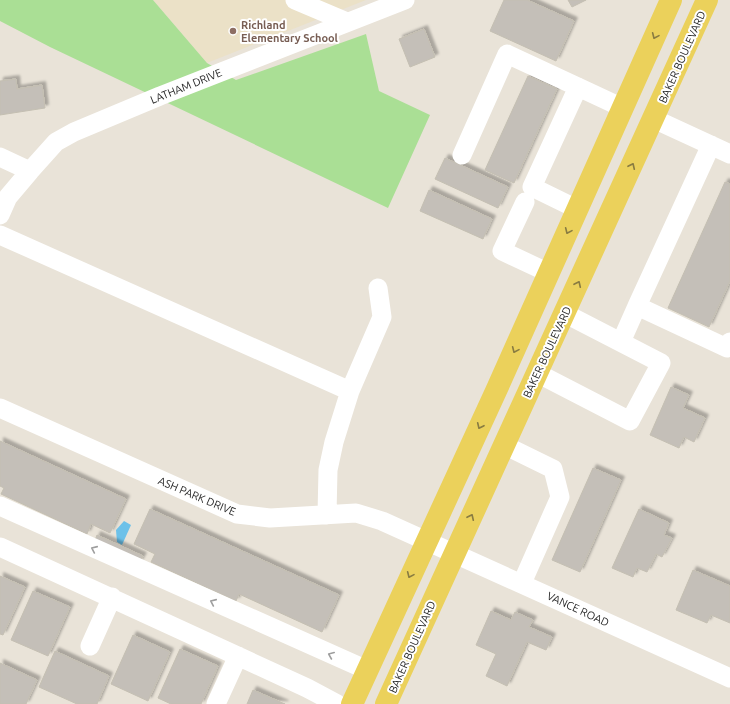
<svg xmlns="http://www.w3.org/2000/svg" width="730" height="704" viewBox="0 0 730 704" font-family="Ubuntu,sans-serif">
  <defs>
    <filter id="shadow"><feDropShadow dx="3.5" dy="-3.5" stdDeviation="1" flood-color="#0004"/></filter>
  </defs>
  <rect width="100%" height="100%" fill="#e9e3d8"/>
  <!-- education -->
  <path fill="#ebe1c7" d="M153 0H366L207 63Z"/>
  <!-- green -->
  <path fill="#aadf95" d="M0 0H153L207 63 236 80 366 34 379 91 430 115 388 208 50 47 0 21Z"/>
  <!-- water -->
  <path fill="#6dc1e9" d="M124 521 131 525 122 545 117 542 116 530Z"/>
  <!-- building -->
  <path fill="#c4bfb8" stroke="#c4bfb2" filter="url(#shadow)" d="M504 0H527L574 21 556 61 490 31Z
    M568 0H586L572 7Z
    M424 29 435 57 410 67 399 39Z
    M528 76 557 89 514 183 485 170Z
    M16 79 17 89 42 85 45 108 0 115V81Z
    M445 158 508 187 498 208 435 179Z
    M725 182 730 184V281L709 327 668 308Z
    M429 190 492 219 483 239 420 211Z
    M671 387 689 395 683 408 705 418 694 442 684 437 679 448 650 435Z
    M0 441 126 499 110 533 91 524 87 534 1 494 4 488 0 486Z
    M593 468 621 480 580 572 552 560Z
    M150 509 339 595 322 632 239 594 236 601 151 562 155 554 134 544Z
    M639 509 669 523 664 535 672 538 662 557 656 554 647 572 637 568 633 577 612 568Z
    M97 535 143 556 139 563 94 543Z
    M693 570 730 586V623L711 615 707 623 676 610Z
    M0 576 25 587 3 635 0 634Z
    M33 591 70 607 48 656 11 640Z
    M491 611 511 620 515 612 533 620 529 627 552 637 546 650 527 642 507 686 486 676 496 654 476 645Z
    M133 635 170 652 148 701 111 684Z
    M180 649 218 666 201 704H171L158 698Z
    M55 651 109 676 97 704H77L39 687Z
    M0 663 37 680 26 704H0Z
    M253 690 285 704H247Z"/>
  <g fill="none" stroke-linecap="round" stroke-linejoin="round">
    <!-- minor -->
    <path stroke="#fff" stroke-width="19" d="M295 0 347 22
      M654 119 730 154
      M711 145 637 306 727 348 730 342
      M462 155 507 54 578 87
      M0 157 30 171
      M525 202 502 251 549 273
      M577 209 532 187 578 87 623 108
      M0 215 8 197 30 171 56 142 74 132 160 96 405 0
      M0 235 350 391
      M621 342 637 306
      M537 373 630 421 661 363 564 313
      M0 408 237 514 270 518 356 513 382 521 730 678
      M504 445 553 469 560 497 522 583
      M0 506 367 670
      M327 515 328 470 334 442 350 391 382 317 378 288
      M0 547 307 688 337 704
      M90 646 112 597
      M216 704 238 656"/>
    <!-- major -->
    <path stroke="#ebd15b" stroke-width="22" d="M352 704 496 391 671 0
      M386 704 707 0"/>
  </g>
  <!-- one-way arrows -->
  <defs><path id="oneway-chevron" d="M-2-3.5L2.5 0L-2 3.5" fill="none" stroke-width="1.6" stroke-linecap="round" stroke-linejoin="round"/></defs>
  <g stroke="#897c41">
    <use href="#oneway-chevron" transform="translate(655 36) rotate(114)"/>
    <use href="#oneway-chevron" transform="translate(632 166) rotate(-65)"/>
    <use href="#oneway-chevron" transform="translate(568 231) rotate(114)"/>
    <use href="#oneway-chevron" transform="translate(578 284) rotate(-65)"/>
    <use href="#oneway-chevron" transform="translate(515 350) rotate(114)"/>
    <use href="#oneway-chevron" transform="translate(480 426) rotate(115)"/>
    <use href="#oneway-chevron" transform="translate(471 517) rotate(-65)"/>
    <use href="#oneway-chevron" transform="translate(410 575) rotate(114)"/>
  </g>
  <g stroke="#9e9e9e">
    <use href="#oneway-chevron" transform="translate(94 549) rotate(-156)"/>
    <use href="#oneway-chevron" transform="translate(213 602) rotate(-156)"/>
    <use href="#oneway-chevron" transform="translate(331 655) rotate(-157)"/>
  </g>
  <!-- markers -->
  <circle fill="#8d6e63" stroke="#fff" stroke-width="1.5" cx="233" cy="31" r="4"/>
  <g text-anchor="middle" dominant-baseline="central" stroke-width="4" stroke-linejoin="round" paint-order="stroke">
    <!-- education labels -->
    <g font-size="11" font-weight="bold" fill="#785e54" stroke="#fff" text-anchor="start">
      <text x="241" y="25">Richland<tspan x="241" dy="13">Elementary School</tspan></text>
    </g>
    <!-- street labels -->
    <g font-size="11" fill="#272727" stroke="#fff">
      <text transform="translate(682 57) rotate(-66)">BAKER BOULEVARD</text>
      <text transform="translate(186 86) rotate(-22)">LATHAM DRIVE</text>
      <text transform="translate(547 352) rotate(-65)">BAKER BOULEVARD</text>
      <text transform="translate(197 496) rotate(23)">ASH PARK DRIVE</text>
      <text transform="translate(578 609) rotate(25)">VANCE ROAD</text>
      <text transform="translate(412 647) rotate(-66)">BAKER BOULEVARD</text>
    </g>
  </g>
</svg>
